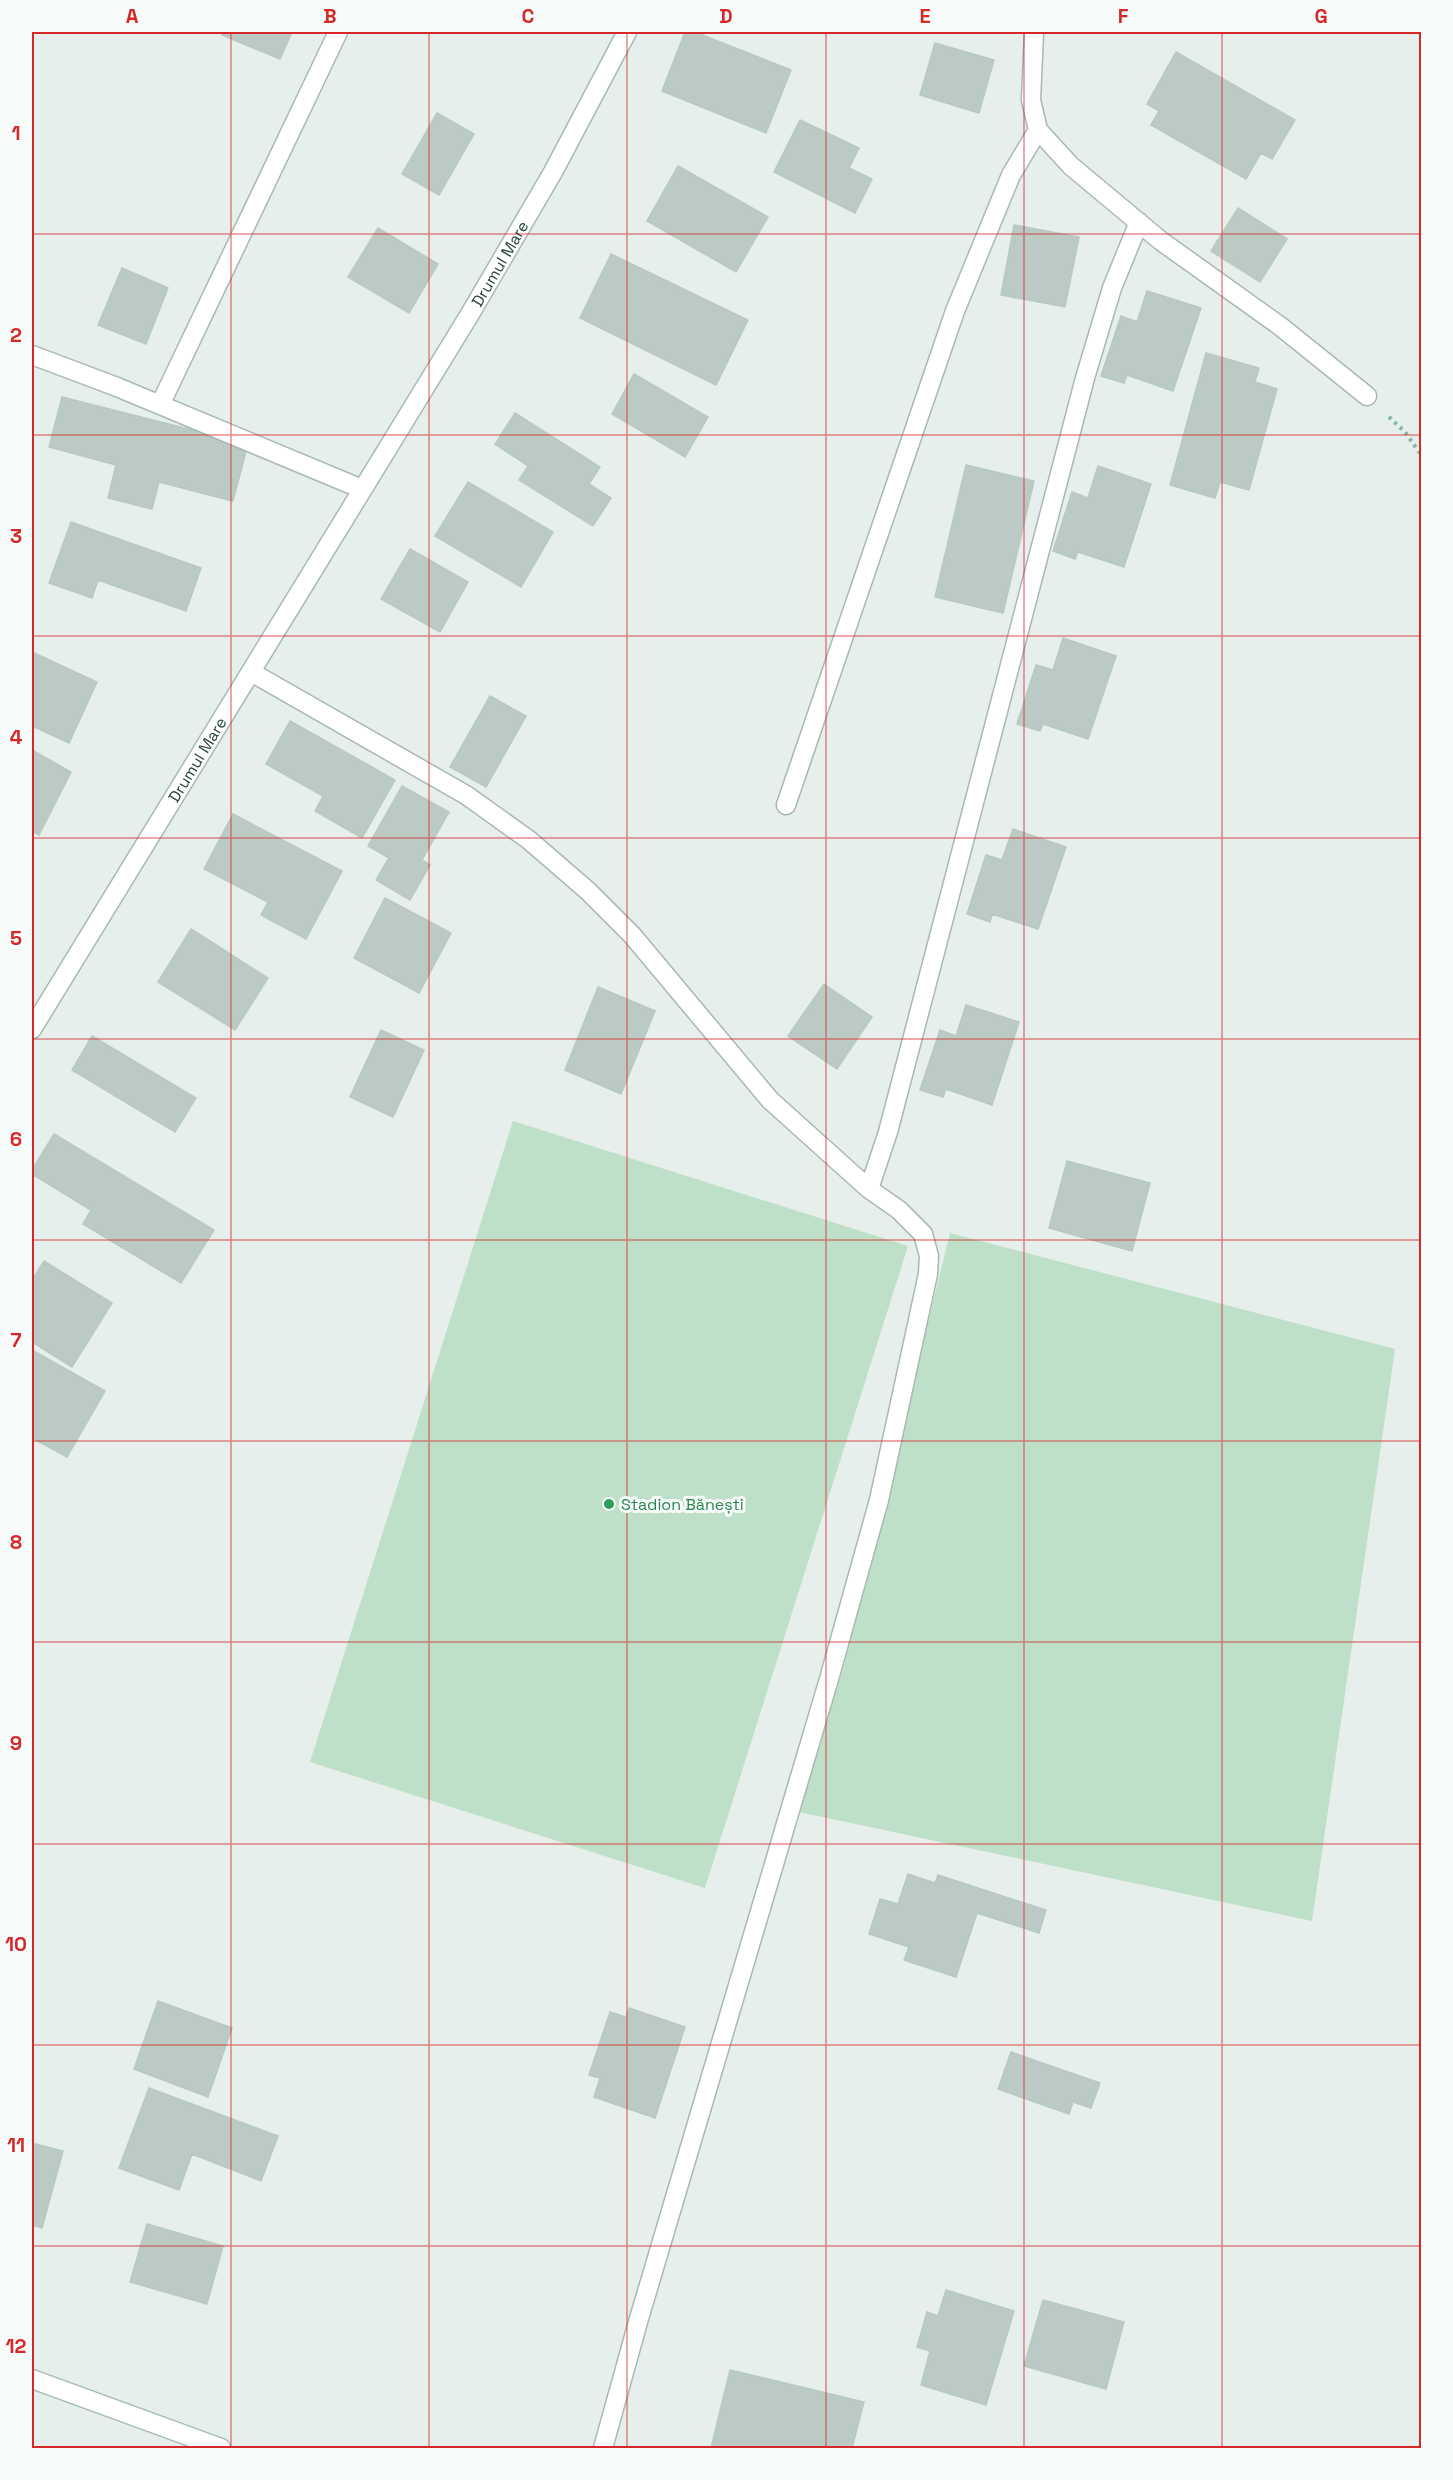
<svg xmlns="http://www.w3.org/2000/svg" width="1453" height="2480" viewBox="0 0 1453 2480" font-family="'Space Grotesk',sans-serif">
  <rect width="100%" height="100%" fill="#e6efeb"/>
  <!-- green -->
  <path fill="#bfe0c8" d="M513 1121 908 1246 705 1888 310 1762Z
    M950 1233 1395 1349 1312 1921 799 1812 844 1665Z"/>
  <!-- building -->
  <path fill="#bbcac4" stroke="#b8c9c2" stroke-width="1.5" d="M224 32H292L280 59 222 35Z
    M685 32H695L791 70 766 133 662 91Z
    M935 43 994 60 979 113 920 95Z
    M1176 52 1295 120 1272 159 1261 153 1246 179 1151 125 1159 111 1147 104Z
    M437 113 474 134 439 195 402 174Z
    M800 120 859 148 849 168 872 179 855 213 774 172Z
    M678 166 768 217 736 272 647 221Z
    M1238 208 1287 239 1260 282 1211 251Z
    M1014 225 1079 237 1065 307 1001 295Z
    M378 228 438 264 409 313 348 277Z
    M611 254 748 320 716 385 580 318Z
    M122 268 168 288 146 344 98 325Z
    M1147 291 1201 308 1173 391 1127 375 1124 383 1101 376 1121 316 1137 322Z
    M1206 353 1259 368 1255 382 1277 389 1249 490 1220 482 1215 498 1170 485Z
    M634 374 708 417 685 457 612 414Z
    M62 397 248 444 233 501 159 482 152 509 108 498 116 465 49 447Z
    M515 413 600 467 589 484 611 498 593 526 519 480 528 466 495 444Z
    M966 465 1034 481 1003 613 935 597Z
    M1098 466 1151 484 1124 567 1078 552 1075 559 1053 551 1072 492 1088 498Z
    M468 482 553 532 521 587 435 536Z
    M71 522 201 568 186 611 98 580 92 598 49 583Z
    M410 549 468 582 440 632 381 599Z
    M1063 638 1116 656 1088 739 1043 724 1040 731 1017 724 1036 665 1053 670Z
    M32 652 97 682 69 743 32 726Z
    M490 696 526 716 486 787 450 767Z
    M290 721 395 780 362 838 315 811 323 796 266 764Z
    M32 750 71 772 39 835 32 831Z
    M402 786 449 812 422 860 430 865 410 900 376 880 389 858 368 846Z
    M233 814 342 871 306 939 261 915 268 902 204 869Z
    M1013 829 1066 847 1038 929 992 914 990 922 967 914 986 855 1002 860Z
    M385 898 451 933 419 993 354 958Z
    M191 929 268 978 235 1030 158 982Z
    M824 984 872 1017 837 1069 788 1036Z
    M598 987 655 1011 621 1094 565 1070Z
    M966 1005 1019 1022 992 1105 946 1089 943 1097 920 1090 940 1030 956 1036Z
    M381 1030 424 1050 393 1117 350 1097Z
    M92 1036 196 1098 175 1132 72 1070Z
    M54 1134 214 1230 181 1283 83 1224 91 1210 32 1174V1170Z
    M1067 1161 1150 1183 1132 1251 1049 1228Z
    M44 1261 112 1303 72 1367 32 1342V1280Z
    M32 1350 105 1391 67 1457 32 1438Z
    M908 1874 935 1883 938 1875 1046 1910 1039 1933 977 1913 956 1977 904 1960 909 1947 869 1934 880 1899 898 1904Z
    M158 2001 232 2028 208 2097 134 2069Z
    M629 2008 685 2027 655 2118 594 2097 600 2078 589 2075 610 2012 626 2017Z
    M1011 2052 1100 2083 1091 2108 1073 2102 1069 2114 998 2089Z
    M149 2088 278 2136 261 2181 192 2154 179 2190 119 2168Z
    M32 2143 63 2151 42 2228 32 2225Z
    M147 2224 223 2246 207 2304 130 2282Z
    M946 2290 1014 2311 986 2405 921 2385 930 2351 917 2347 927 2312 938 2316Z
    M1043 2300 1124 2322 1106 2389 1024 2366Z
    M730 2370 864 2402 852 2448H711Z"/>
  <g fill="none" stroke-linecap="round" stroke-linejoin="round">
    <defs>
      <path id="street" d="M1034 32 1031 100 1038 130 1071 166 1161 241 1280 326 1367 396
        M32 355 117 387 362 489
        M160 405 338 32
        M251 672 466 795 529 840 588 891 632 935 770 1100 869 1189 899 1210 923 1234 929 1256 928 1274 879 1500 829 1679 638 2322 603 2448
        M786 805 955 311 1011 175 1038 130
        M869 1189 888 1132 1085 378 1112 288 1139 222"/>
      <g id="secondary">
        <path id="s1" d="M32 1029 470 314 553 172 627 32"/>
        <path d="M32 2379 221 2448"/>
      </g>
    </defs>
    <!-- street casing -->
    <use href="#street" stroke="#a8b8b2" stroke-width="21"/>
    <!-- secondary casing -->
    <use href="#secondary" stroke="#a4bbb3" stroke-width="21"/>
    <!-- path -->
    <path stroke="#86b3a5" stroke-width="4" stroke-dasharray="3 4.5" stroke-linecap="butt" d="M1389 417 1405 432 1422 456"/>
    <!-- street -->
    <use href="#street" stroke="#fff" stroke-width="18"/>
    <!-- secondary -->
    <use href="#secondary" stroke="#fff" stroke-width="18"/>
  </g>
  <!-- grid -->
  <path fill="none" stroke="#d62828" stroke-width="1.5" stroke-opacity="0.55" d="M231 32V2448M429 32V2448M627 32V2448M826 32V2448M1024 32V2448M1222 32V2448M32 234H1422M32 435H1422M32 636H1422M32 838H1422M32 1039H1422M32 1240H1422M32 1441H1422M32 1642H1422M32 1844H1422M32 2045H1422M32 2246H1422"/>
  <!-- markers -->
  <circle fill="#2e9e5b" stroke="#f7fbf9" stroke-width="2" cx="609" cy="1504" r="6"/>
  <g text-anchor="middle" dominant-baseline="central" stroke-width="6" stroke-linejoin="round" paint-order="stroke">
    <!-- street labels -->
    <g font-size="16" fill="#24423a" stroke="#f7fbf9">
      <text stroke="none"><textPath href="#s1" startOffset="897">Drumul Mare</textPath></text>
      <text stroke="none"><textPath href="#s1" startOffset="316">Drumul Mare</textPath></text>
    </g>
    <!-- leisure labels -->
    <g font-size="16" fill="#27864d" stroke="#f7fbf9" text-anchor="start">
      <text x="621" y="1504">Stadion Bănești</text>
    </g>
  </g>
  <!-- border -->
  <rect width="1453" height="2480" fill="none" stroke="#f7fbf9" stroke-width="66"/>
  <rect x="33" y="33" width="1387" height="2414" fill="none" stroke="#d62828" stroke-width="2"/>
  <g font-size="20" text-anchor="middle" font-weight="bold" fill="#d62828">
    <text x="132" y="23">A</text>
    <text x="330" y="23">B</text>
    <text x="528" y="23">C</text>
    <text x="726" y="23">D</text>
    <text x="925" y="23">E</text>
    <text x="1123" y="23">F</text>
    <text x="1321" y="23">G</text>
    <text x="16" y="140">1</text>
    <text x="16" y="342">2</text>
    <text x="16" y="543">3</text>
    <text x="16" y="744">4</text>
    <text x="16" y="945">5</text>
    <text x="16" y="1146">6</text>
    <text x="16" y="1347">7</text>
    <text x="16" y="1549">8</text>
    <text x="16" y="1750">9</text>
    <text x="16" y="1951">10</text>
    <text x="16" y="2152">11</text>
    <text x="16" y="2353">12</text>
  </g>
</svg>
